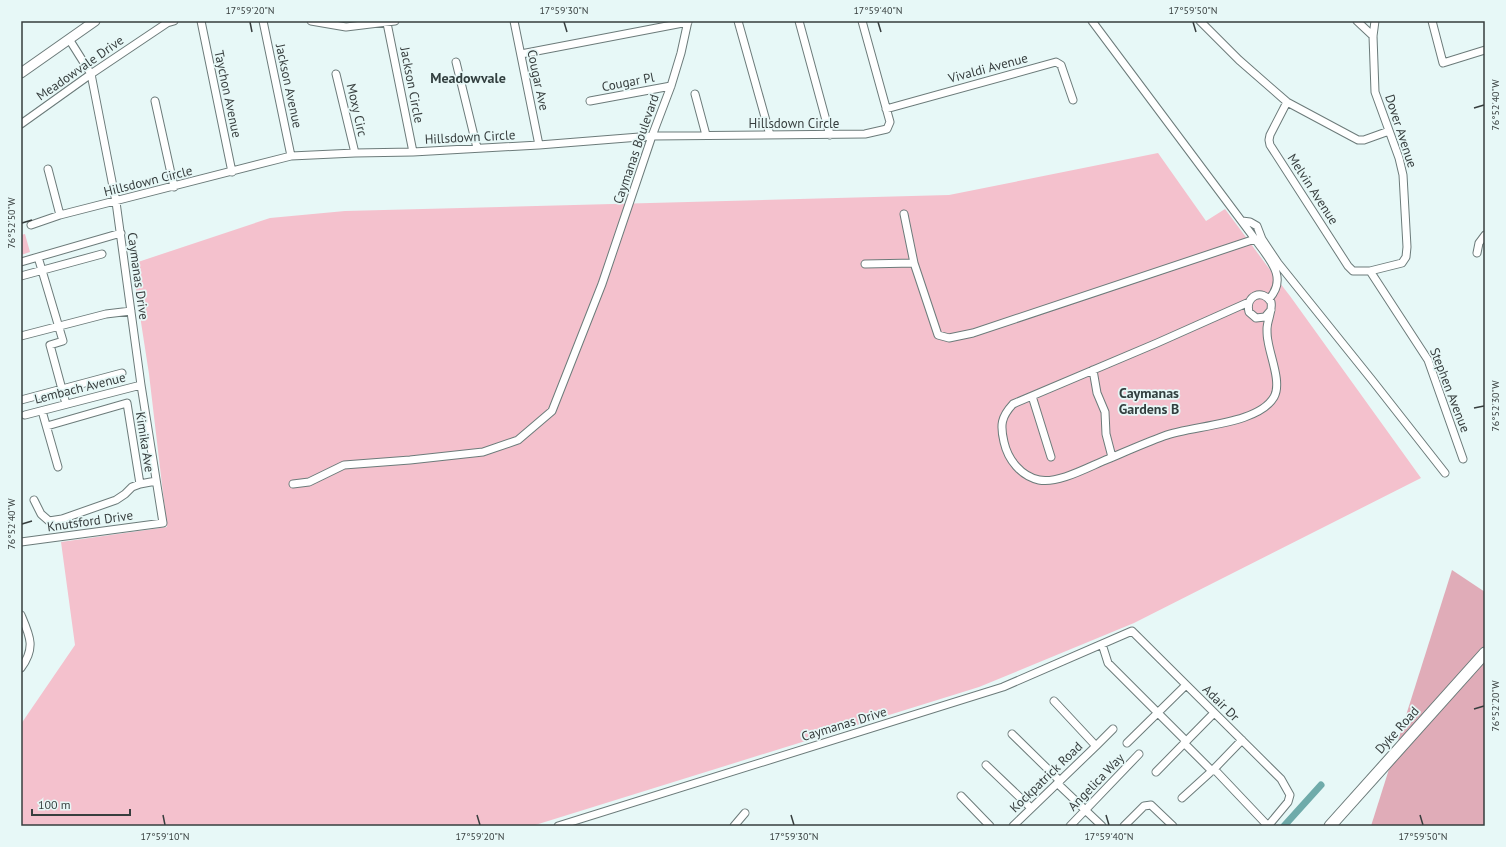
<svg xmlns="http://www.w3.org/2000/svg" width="1506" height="847" viewBox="0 0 1506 847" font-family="'PT Sans',sans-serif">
  <rect width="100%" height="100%" fill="#e7f8f7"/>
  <!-- green -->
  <path fill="#f4c1cd" d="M1158 153 1206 221 1225 209C1247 238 1268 268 1290 296L1421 478 1134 623 979 687 532 826H21V724L75 645 61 542 167 527 149 374 132 264 270 218 345 211 949 195Z
    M25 234 30 252 21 255V235Z"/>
  <!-- forest -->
  <path fill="#e0acb8" d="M1452 570 1485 592V826H1371Z"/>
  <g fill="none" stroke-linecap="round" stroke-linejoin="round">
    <!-- canal -->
    <path stroke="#6fabaa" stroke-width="7" d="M1284 826 1321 785"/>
    <defs>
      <path id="minor" d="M201 21 232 172
        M263 21 291 156
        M311 21 346 27 395 21
        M514 21 539 145
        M738 21 770 135
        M799 21 830 135
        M1092 21 1255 239C1268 258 1289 277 1269 299
        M1200 21 1239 60 1287 102 1358 140H1364L1389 131
        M1357 21 1373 36
        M1432 21 1443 63 1485 50
        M387 23 413 152
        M521 54 688 22
        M456 62 477 148
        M336 74 355 153
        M695 94 706 135
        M155 101 174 187
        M590 101 671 86
        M1287 102 1270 135 1269 140 1270 145 1348 266 1353 271H1370L1402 263 1406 257 1407 247 1403 175 1399 158 1375 92 1373 36 1375 21
        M886 109 1056 62 1061 65 1073 100
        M21 124 91 74 167 23 174 21
        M48 169 60 215
        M904 214 914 263
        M1242 221 1250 222 1257 226 1262 239 1278 263 1372 380 1445 473
        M31 225 60 215 291 156 355 153 413 152 539 145 652 136 865 134 887 129 890 122 862 21
        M1477 253 1479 243 1485 235
        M38 257 63 341 50 345 66 404
        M21 262 121 233
        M865 264 914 263 938 335 949 338 973 333 1255 239
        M1370 271 1428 360 1463 459
        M21 276 102 254
        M1249 302 1157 343 1013 404C1001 417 1000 425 1004 442 1008 460 1021 476 1039 480 1059 484 1090 466 1108 459 1127 451 1145 443 1164 436 1193 425 1258 425 1274 397 1282 383 1270 356 1268 341 1267 337 1267 333 1267 329 1267 320 1273 311 1271 302 1262 288 1245 296 1249 312L1256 318 1265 317 1271 310
        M21 336 106 314 131 311
        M1093 370 1097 393 1105 412 1106 434 1112 457
        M1032 396 1051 457
        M21 400 122 373
        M42 411 58 467
        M25 415 141 385
        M47 426 127 403 140 484
        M293 484 309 482 344 465 410 460 483 452 518 440 552 411 602 284 652 136 671 86 681 53 688 21
        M34 500 41 514 49 521 62 519 116 500 125 494 132 487 140 484 156 481
        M21 542 163 523 141 385 116 202 91 74 69 39
        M21 615C30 636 36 648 21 668
        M1102 644 1108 663 1186 741
        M1012 734 1060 781
        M1127 743 1186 685
        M1184 743 1212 771
        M1096 746 1113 729
        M986 765 1031 808
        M1156 772 1214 713
        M1058 784 1102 826
        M961 796 990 826
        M1182 798 1214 769
        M558 826 1003 687 1132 631 1281 779 1290 795 1288 802 1268 826 1214 769 1242 740
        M734 826 745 813
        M1013 826 1096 746 1054 701
        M1070 826 1139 754
        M1124 826 1144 806 1151 805 1173 826"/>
      <path id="tertiary" d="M21 73 95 21"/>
      <path id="primary" d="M1330 826 1485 653"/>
    </defs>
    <!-- minor casing -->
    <use href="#minor" stroke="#6c7b7a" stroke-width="9"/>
    <!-- tertiary casing -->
    <use href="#tertiary" stroke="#6c7b7a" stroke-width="11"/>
    <!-- primary casing -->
    <use href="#primary" stroke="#6c7b7a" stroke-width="13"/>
    <!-- minor -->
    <use href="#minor" stroke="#fff" stroke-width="7"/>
    <!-- tertiary -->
    <use href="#tertiary" stroke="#fff" stroke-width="9"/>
    <!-- primary -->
    <use href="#primary" stroke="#fff" stroke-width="11"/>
  </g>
  <!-- ticks -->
  <path fill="none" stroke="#373e3e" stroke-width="1.5" d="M250 22 252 32M564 22 567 32M878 22 881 32M1193 22 1196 32M1474 108 1484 105M22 223 32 220M1474 408 1484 406M22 524 32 521M1474 709 1484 706M163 815 165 825M477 815 480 825M791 815 794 825M1106 815 1109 825M1420 815 1423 825"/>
  <g text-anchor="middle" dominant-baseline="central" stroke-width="3.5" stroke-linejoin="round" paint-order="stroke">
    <!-- street labels -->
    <g font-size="13" fill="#373e3e" stroke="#e7f8f7">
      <text transform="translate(80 68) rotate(-35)">Meadowvale Drive</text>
      <text transform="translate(988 68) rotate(-15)">Vivaldi Avenue</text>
      <text transform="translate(538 80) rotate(78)">Cougar Ave</text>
      <text transform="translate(628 82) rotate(-11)">Cougar Pl</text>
      <text transform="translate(412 85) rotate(79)">Jackson Circle</text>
      <text transform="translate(289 86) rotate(78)">Jackson Avenue</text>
      <text transform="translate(228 94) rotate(78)">Taychon Avenue</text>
      <text transform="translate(357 110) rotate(77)">Moxy Circ</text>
      <text x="794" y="123">Hillsdown Circle</text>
      <text transform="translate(1401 131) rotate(72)">Dover Avenue</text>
      <text transform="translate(470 137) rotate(-3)">Hillsdown Circle</text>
      <text transform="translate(636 149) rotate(-71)">Caymanas Boulevard</text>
      <text transform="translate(148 181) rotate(-14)">Hillsdown Circle</text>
      <text transform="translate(1313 189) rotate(57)">Melvin Avenue</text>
      <text transform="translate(138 276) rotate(82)">Caymanas Drive</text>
      <text transform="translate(80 388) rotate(-14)">Lembach Avenue</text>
      <text transform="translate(1450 390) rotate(69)">Stephen Avenue</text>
      <text transform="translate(145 442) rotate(81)">Kimika Ave</text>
      <text transform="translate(90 521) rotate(-8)">Knutsford Drive</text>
      <text transform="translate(1221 703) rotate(45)">Adair Dr</text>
      <text transform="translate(844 724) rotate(-17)">Caymanas Drive</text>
      <text transform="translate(1397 730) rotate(-48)">Dyke Road</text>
      <text transform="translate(1046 777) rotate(-44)">Kockpatrick Road</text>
      <text transform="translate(1096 782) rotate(-46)">Angelica Way</text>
    </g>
    <!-- neighbourhood labels -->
    <g font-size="14" font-weight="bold" fill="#323f3f" stroke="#e7f8f7">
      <text x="468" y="78">Meadowvale</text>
      <text x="1149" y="393">Caymanas<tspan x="1149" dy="16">Gardens B</tspan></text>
    </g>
  </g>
  <!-- border -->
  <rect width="1506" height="847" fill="none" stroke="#e7f8f7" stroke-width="44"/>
  <!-- scale -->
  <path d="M32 809v6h98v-6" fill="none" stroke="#373e3e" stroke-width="2"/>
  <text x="38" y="809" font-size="12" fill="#373e3e" stroke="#e7f8f7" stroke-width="3" paint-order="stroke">100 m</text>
  <rect x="22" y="22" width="1462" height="803" fill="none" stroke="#373e3e" stroke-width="1.5"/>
  <g font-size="10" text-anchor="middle" fill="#373e3e">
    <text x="250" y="14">17°59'20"N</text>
    <text x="564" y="14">17°59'30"N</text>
    <text x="878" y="14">17°59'40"N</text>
    <text x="1193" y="14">17°59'50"N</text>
    <text transform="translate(1495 105) rotate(-90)" y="4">76°52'40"W</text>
    <text transform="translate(11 223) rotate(-90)" y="4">76°52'50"W</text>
    <text transform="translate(1495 406) rotate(-90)" y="4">76°52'30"W</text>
    <text transform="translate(11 524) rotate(-90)" y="4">76°52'40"W</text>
    <text transform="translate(1495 706) rotate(-90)" y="4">76°52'20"W</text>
    <text x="165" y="840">17°59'10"N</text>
    <text x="480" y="840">17°59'20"N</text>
    <text x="794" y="840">17°59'30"N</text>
    <text x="1109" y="840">17°59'40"N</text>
    <text x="1423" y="840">17°59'50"N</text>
  </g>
</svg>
